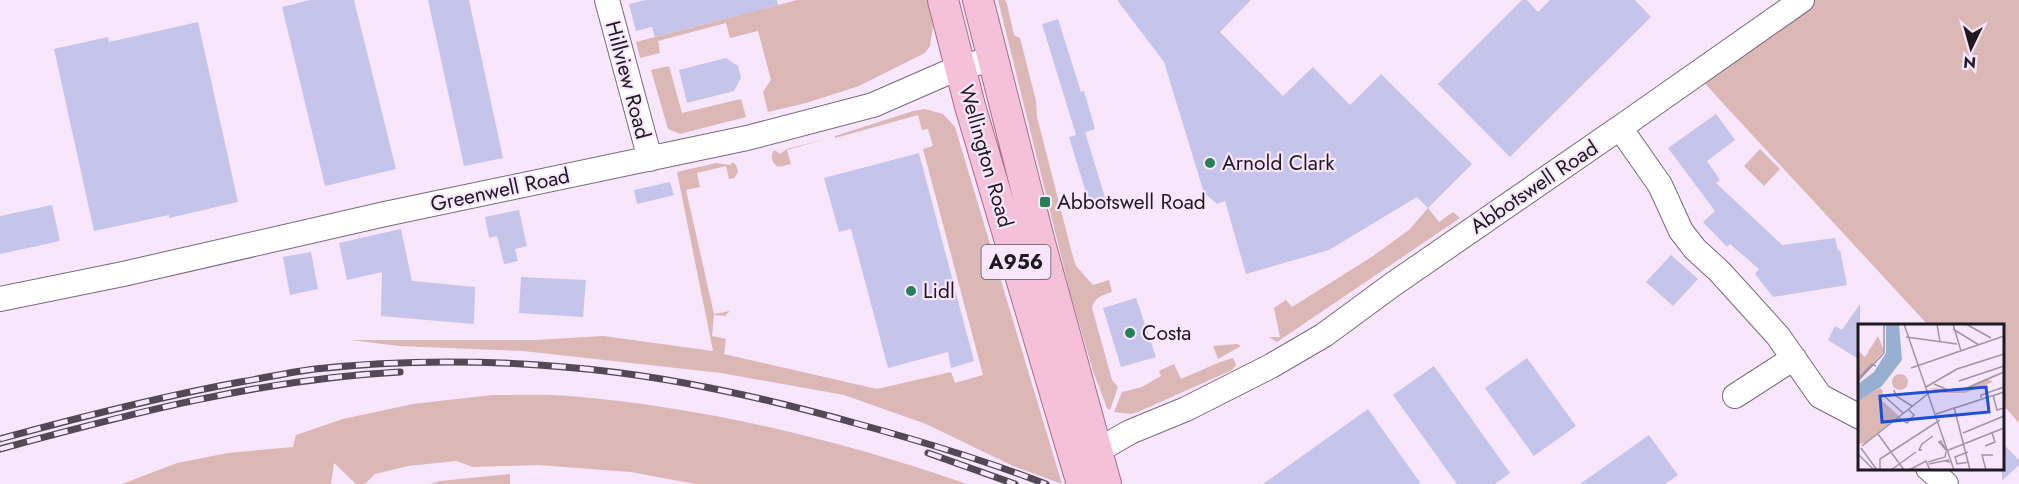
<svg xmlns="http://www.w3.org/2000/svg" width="2019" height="484" viewBox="0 0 2019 484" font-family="Jost,sans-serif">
  <rect width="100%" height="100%" fill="#f8e6fd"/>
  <!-- green -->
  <path fill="#dbb7b5" d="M797 0H927L933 26 930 46 925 53 859 86 806 103 768 112 763 92 771 80 758 31 730 38 726 23 658 41 660 53 640 58 636 42Z
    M998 0H1005L1007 4 1014 35 1020 38 1036 101 1037 117 1073 257 1076 266 1093 285 1109 280 1112 292C1103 295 1094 297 1092 308L1112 380 1118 387 1110 410 1107 408 1093 371 1070 292Z
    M1802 0H2019V423L2003 405 2002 325H1928L1696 74Z
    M669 66 682 113 741 99 746 117 680 134 668 129 651 70Z
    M925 109 943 114 955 127 1062 484 1013 466 926 424 844 395 721 373 523 351 399 346 351 340H535L603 336 713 351 677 172 716 163 730 165 732 162 736 165 738 172 734 178 729 179 726 166 697 173 700 187 686 190 714 314 730 311 725 316 714 315 712 336 726 339 724 354 877 389 951 372 955 383 983 375 923 149 933 146 928 129 922 130 918 115 835 138V136L913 111Z
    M829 138 787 150 791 164 778 167C772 163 770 157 774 150L780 154 787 149Z
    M1760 149 1780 169 1764 186 1744 166Z
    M1428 208 1439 222 1453 212 1460 218 1277 342 1269 337H1280L1274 308 1286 300 1292 307 1373 256 1409 230Z
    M1237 344 1241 346 1218 359 1213 346Z
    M1233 358 1236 365 1232 370 1138 412 1131 414 1114 412 1122 392 1142 387 1161 376 1159 371 1174 364 1181 379 1220 362Z
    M492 395C518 395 544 394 570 396 704 407 840 440 967 484H695L631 472 538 465 473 467 456 461 408 466 375 474 365 484H356L334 463 331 484H122L177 463 228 453 293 447 296 435 343 419 413 404Z
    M510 474V484H430L440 481Z"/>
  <!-- building -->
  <path fill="#c5c4ea" d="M310 0H354L396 169 325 186 282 7Z
    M428 0H469L503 158 464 166Z
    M646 0H777L778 5 655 37 652 27 636 31 629 4Z
    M1117 0H1251L1220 32 1283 96 1313 67 1350 105 1381 74 1472 164 1428 208 1417 197 1329 250 1246 274 1225 201 1217 204 1204 193 1164 62Z
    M1522 0H1527L1538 12 1550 0H1635L1651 17 1510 157 1438 84Z
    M1058 19 1081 92 1084 91 1095 129 1080 134 1085 132 1107 204 1091 209 1069 137 1076 135 1042 24Z
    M198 22 238 202 169 218V215L94 231 54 49 108 37 109 42Z
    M726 58 738 66 741 78 734 91 687 103 679 70Z
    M1716 114 1735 140 1707 161 1720 180 1716 183 1782 245 1835 238 1838 251 1840 250 1847 285 1773 297 1755 274 1759 269 1730 244 1727 247 1703 222 1715 211 1668 148Z
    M919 153 974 361 951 368 948 352 888 368 851 229 839 232 824 178Z
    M670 182 674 195 637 204 634 190Z
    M52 205 60 241 0 254V216Z
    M519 210 527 246 515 249 518 261 504 264 497 236 489 238 485 217Z
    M401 229 412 281 475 287 474 324 381 316 382 272 347 280 339 243Z
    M311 252 318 289 290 295 283 257Z
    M1671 255 1698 279 1673 306 1646 282Z
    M521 277 586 280 583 317 519 313Z
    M1136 298 1156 357 1121 367 1103 308Z
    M1860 304V360L1828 340 1835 326 1842 330Z
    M1527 358 1576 426 1534 456 1485 388Z
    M1434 366 1510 473 1495 484H1457L1393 395Z
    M1368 409 1421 484H1263Z
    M1649 435 1678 475 1665 484H1580Z
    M2002 443 2019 460V465L2002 481Z"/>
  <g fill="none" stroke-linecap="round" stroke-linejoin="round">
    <defs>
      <path id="minor" d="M607 0 650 159
        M1620 128 1660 185 1681 231 1695 249 1720 272 1778 336 1820 396 1860 417
        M0 299 123 274 385 214 747 138 873 105 951 71 993 58
        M1735 396 1794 358
        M1081 454 1097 451 1130 432 1186 409 1271 366 1324 335 1392 285 1631 120 1802 0
        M1928 468 1946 484"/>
      <path id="major" d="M943 0 970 106 1082 484
        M978 0 1040 243 1106 484"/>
    </defs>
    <!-- minor casing -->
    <use href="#minor" stroke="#78697d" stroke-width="26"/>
    <!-- major casing -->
    <use href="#major" stroke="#a66c88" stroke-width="32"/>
    <!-- minor -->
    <use href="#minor" stroke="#fff" stroke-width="24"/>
    <!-- major -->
    <use href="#major" stroke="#f5c1d9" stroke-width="30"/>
    <defs>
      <path id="rail" d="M0 439C80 417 159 397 240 382 265 378 290 372 315 369 442 355 585 362 710 388 761 398 812 411 862 425 924 442 986 461 1046 484
        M0 449C132 413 263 379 400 372
        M928 453 1015 484"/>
    </defs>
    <!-- rail casing -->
    <use href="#rail" stroke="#524955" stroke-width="7"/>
    <!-- rail -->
    <use href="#rail" stroke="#f8e6fd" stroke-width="4.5" stroke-dasharray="14" stroke-linecap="butt"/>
  </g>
  <!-- markers -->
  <g fill="#278156" stroke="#f8e6fd" stroke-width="2">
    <circle cx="1210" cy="163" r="6"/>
    <rect x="1039" y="196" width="12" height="12" rx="3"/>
    <circle cx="911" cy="291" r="6"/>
    <circle cx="1130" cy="333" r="6"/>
  </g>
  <g text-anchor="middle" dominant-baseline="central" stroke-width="4.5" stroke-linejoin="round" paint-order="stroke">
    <!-- shield labels -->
    <rect fill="#f8e6fd" stroke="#605663" stroke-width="1.5" x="981.5" y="245" width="69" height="34" rx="4.5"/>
    <g font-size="20" font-weight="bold" fill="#1f1921">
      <text x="1016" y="262">A956</text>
    </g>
    <!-- street labels -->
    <g font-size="21" fill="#1f1921" stroke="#f8e6fd">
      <text transform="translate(628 80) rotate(75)">Hillview Road</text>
      <text transform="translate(986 156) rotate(74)">Wellington Road</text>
      <text transform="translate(1534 187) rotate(-34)">Abbotswell Road</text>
      <text transform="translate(500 190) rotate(-12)">Greenwell Road</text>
    </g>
    <!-- poi labels -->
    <g font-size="21" fill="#1f1921" stroke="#f8e6fd" text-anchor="start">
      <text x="1222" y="163">Arnold Clark</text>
      <text x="1057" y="202">Abbotswell Road</text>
      <text x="923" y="291">Lidl</text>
      <text x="1142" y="333">Costa</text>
    </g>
  </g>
  <!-- overview -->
  <g transform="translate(1858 324)">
    <rect width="146" height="146" fill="#f8e6fd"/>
    <path d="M20 12 26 27 0 56V27L7 33ZM145 47 129 55 135 58 107 69H86L71 64 102 66ZM34 58a8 8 0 1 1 16 0a8 8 0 1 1-16 0ZM22 64 25 67 21 74 41 92 8 119 0 120V76Z" fill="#dbb7b5"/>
    <path d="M28 0H41L44 36 24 62 0 77V60L16 48 28 29Z" fill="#98b0cf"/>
    <path fill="none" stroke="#a194a5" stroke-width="1.5" d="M46 0 96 146M79 0 82 18M95 0 103 27M108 0 133 14M95 5 121 21M48 13 99 20M53 44 146 12M2 53 14 40 18 42M0 57 26 29V0M101 57 146 42M76 60 90 66 107 65 146 48M68 63 99 45 146 30M36 66 38 72 54 82M24 70 45 89M135 71 139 86 146 84M123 74V71L146 63M96 83 112 146M78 90 146 68M40 93 49 99 56 91 50 85M105 109 146 92M20 110 46 146M83 117 84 119 88 126 81 118ZM4 122 71 69M127 122 137 118 134 109M3 124 19 146M64 126H61L64 120 75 112M88 127 146 104M110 128 97 133 99 140 111 138M0 130 16 146M70 138 87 133 88 128M71 140 90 136 91 138 87 137M22 145V135L82 96M33 146 58 128M51 146 68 137 72 146M128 146 124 131H135"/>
    <path fill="#1d4ed8" fill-opacity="0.15" stroke="#1d4ed8" stroke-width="3" d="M128 63 131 88 24 98 22 72Z"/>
    <rect width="146" height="146" fill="none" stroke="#1f1921" stroke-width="3"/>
  </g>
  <!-- north arrow -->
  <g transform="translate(1971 48) rotate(185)" stroke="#f8e6fd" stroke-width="4.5" paint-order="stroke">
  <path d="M0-4.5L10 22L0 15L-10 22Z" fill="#1f1921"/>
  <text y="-9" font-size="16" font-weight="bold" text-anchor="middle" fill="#1f1921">N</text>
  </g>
</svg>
